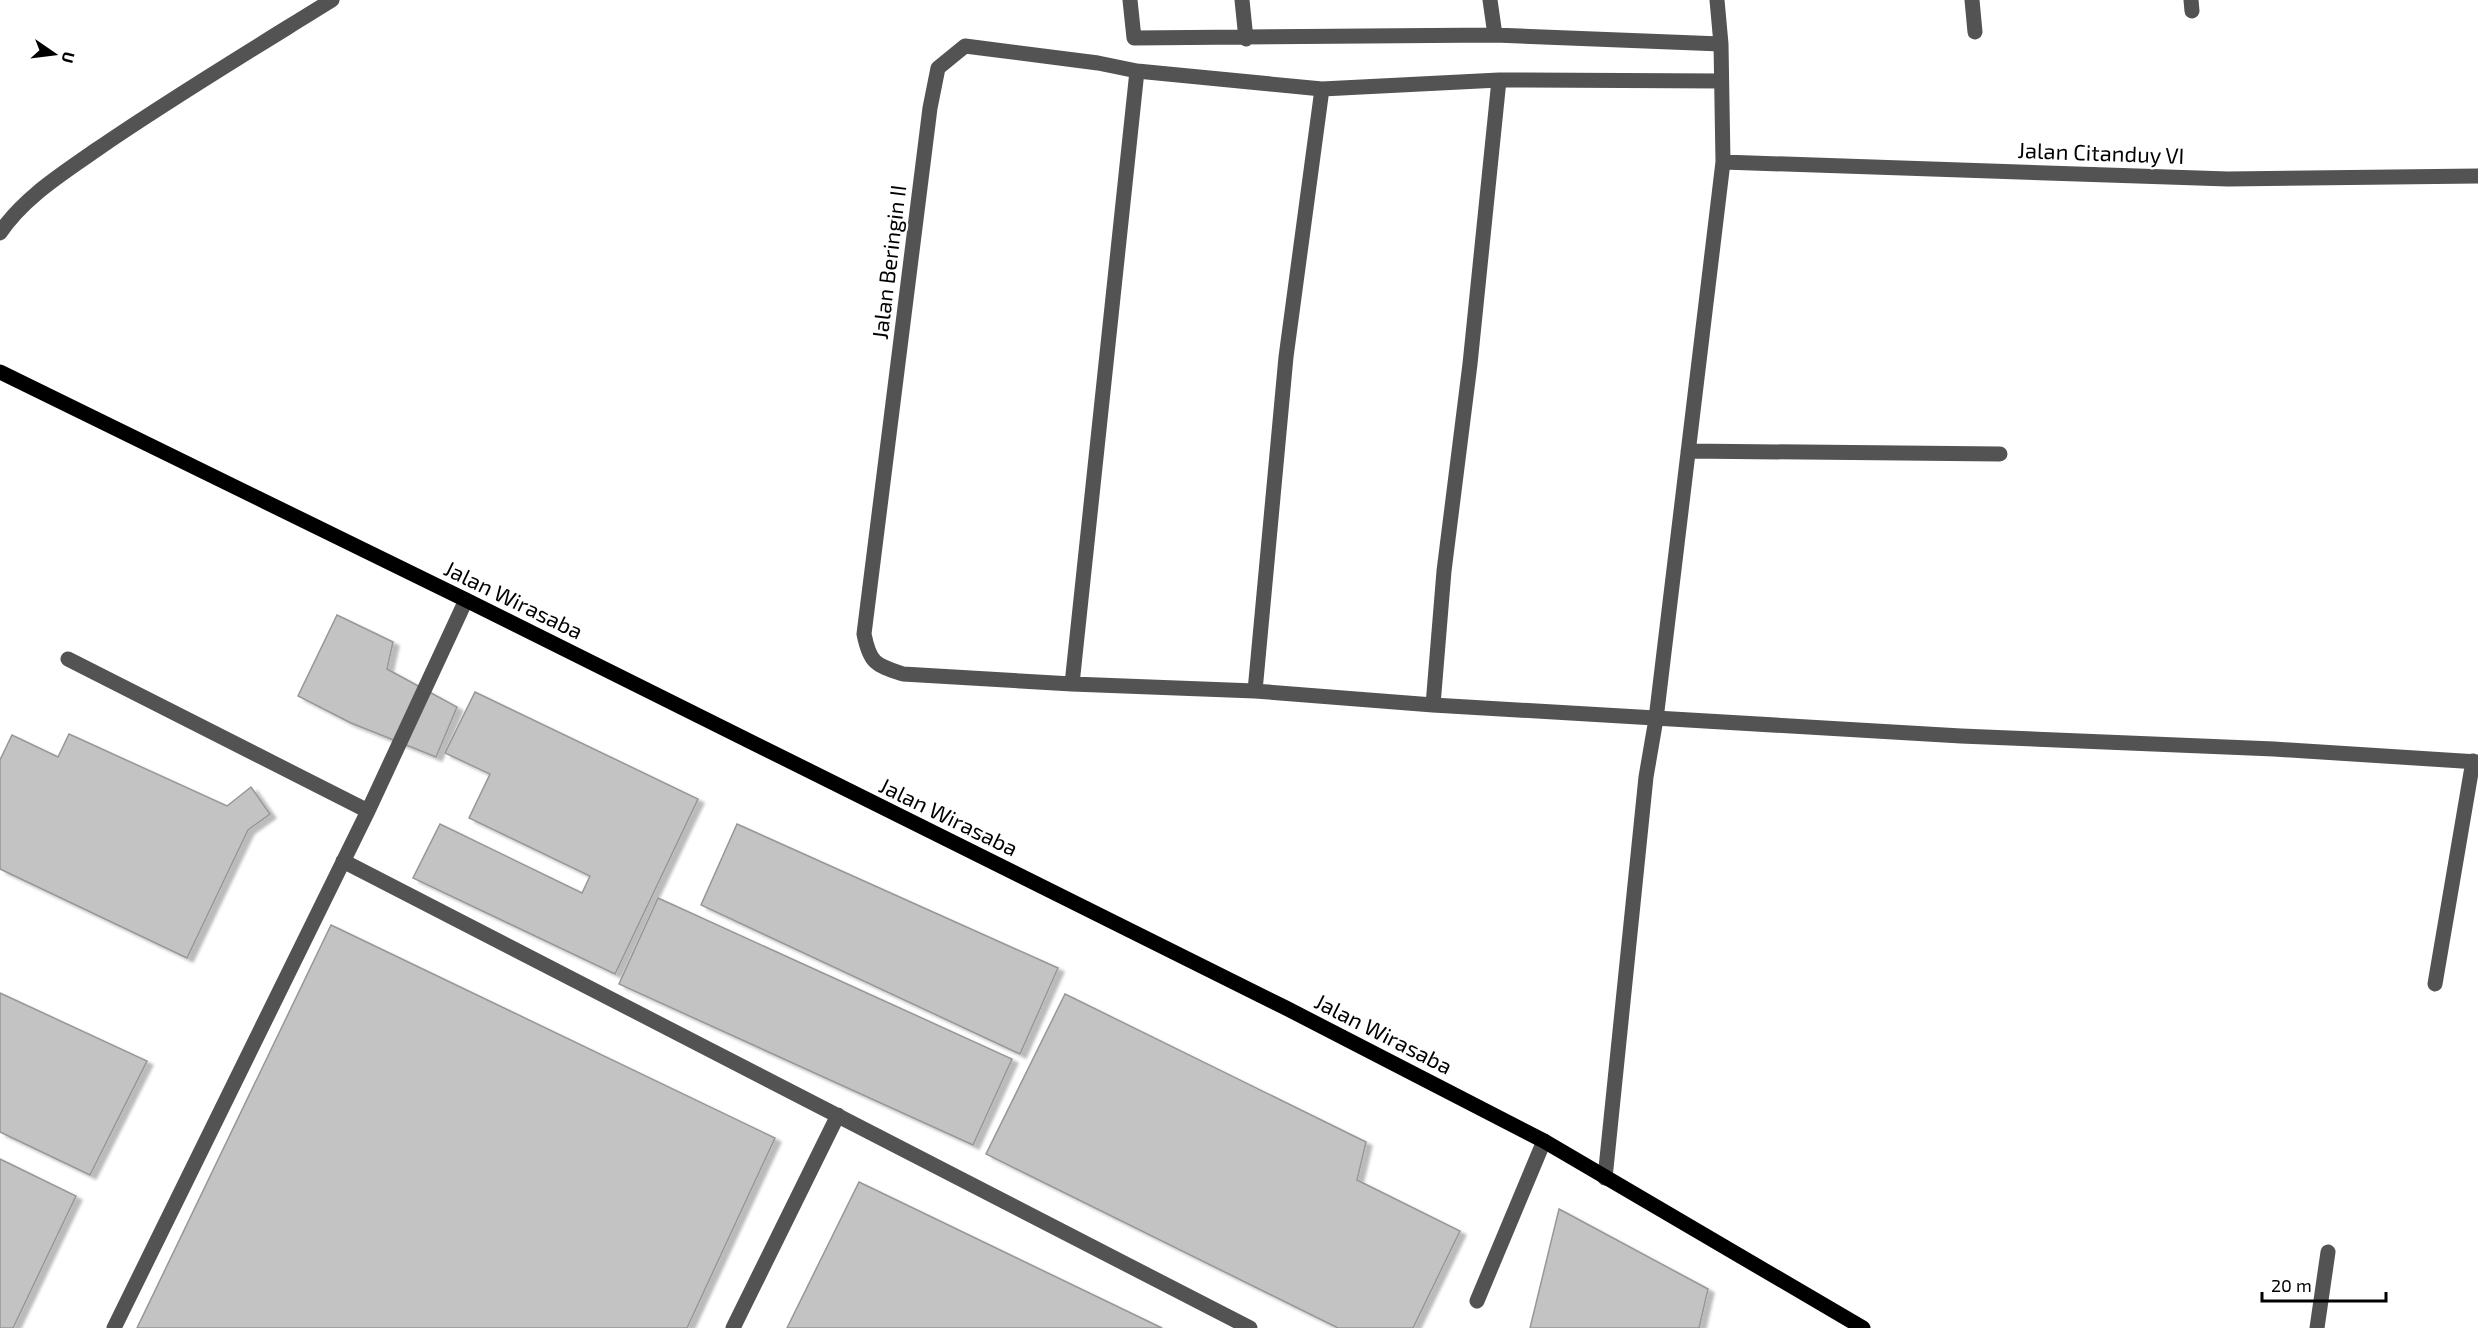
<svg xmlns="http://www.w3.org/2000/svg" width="2478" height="1328" viewBox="0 0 2478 1328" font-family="'Exo 2',sans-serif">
  <defs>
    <filter id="shadow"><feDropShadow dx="6" dy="4" stdDeviation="1.5" flood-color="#0004"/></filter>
  </defs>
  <rect width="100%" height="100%" fill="#fff"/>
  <!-- building -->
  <path fill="#c3c3c3" stroke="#979797" stroke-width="1.5" filter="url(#shadow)" d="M337 615 393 642 387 669 457 707 436 757 351 723 298 696Z
    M475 692 698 799 615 974 413 878 440 824 582 893 590 876 469 818 490 774 445 753Z
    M69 734 227 806 251 787 270 814 248 830 187 958 0 869V760L12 735 58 757Z
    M737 824 1058 968 1020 1054 701 905Z
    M658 898 1012 1059 973 1145 619 984Z
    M331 925 775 1138 687 1328H137Z
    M0 993 147 1061 90 1175 0 1132Z
    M1065 994 1366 1142 1357 1180 1460 1231 1413 1328H1338L986 1154Z
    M0 1159 76 1196 13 1328H0Z
    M859 1182 1162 1328H787Z
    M1559 1209 1708 1289 1699 1328H1530Z"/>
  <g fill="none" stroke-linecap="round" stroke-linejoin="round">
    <!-- minor -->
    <path stroke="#535353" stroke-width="15" d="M1130 0 1134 38 1495 35 1721 44
      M1242 0 1246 39
      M1490 0 1495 35
      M1972 0 1975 32
      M2191 0 2192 11
      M1721 81 1499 80 1322 89 1137 71 1098 63 965 46 938 68 930 108 864 634C870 664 876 665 903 674L1072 684 1255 691 1433 705 1961 736 2274 749 2478 762
      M1723 162 2228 179 2478 176
      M0 233C23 198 62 174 96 150 173 97 253 49 332 0
      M1688 451 2000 454
      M68 659 368 811
      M1072 684 1137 71
      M1255 691 1286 357 1322 89
      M1433 705 1444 571 1470 364 1499 80
      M343 861 1250 1328
      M2435 984 2473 761
      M1605 1178 1646 777 1656 719 1723 162 1721 44 1717 0
      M1477 1301 1544 1141
      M114 1328 368 811 466 600
      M733 1328 838 1115
      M2317 1328 2328 1252"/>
    <!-- major -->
    <path stroke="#000" stroke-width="15" d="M0 372 466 600 1286 1008 1544 1141 1863 1328"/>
  </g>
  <g text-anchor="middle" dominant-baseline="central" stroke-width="4.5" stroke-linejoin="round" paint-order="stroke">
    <!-- street labels -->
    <g font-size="22" fill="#000" stroke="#fff">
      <text transform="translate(2101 152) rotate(2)">Jalan Citanduy VI</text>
      <text transform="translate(888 262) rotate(-83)">Jalan Beringin II</text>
      <text transform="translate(514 599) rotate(26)">Jalan Wirasaba</text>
      <text transform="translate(949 816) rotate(26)">Jalan Wirasaba</text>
      <text transform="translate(1384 1033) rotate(27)">Jalan Wirasaba</text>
    </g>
  </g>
  <!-- north arrow -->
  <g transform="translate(54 54) rotate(104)" stroke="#ffffff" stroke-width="4.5" paint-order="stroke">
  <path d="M0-4.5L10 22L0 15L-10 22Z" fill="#000000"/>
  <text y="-9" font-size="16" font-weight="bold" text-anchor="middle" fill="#000000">U</text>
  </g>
  <!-- scale -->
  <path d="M2262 1292v9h124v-9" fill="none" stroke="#000000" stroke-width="3"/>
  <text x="2271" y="1292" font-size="18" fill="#000000" stroke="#ffffff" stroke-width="4.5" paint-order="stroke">20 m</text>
</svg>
